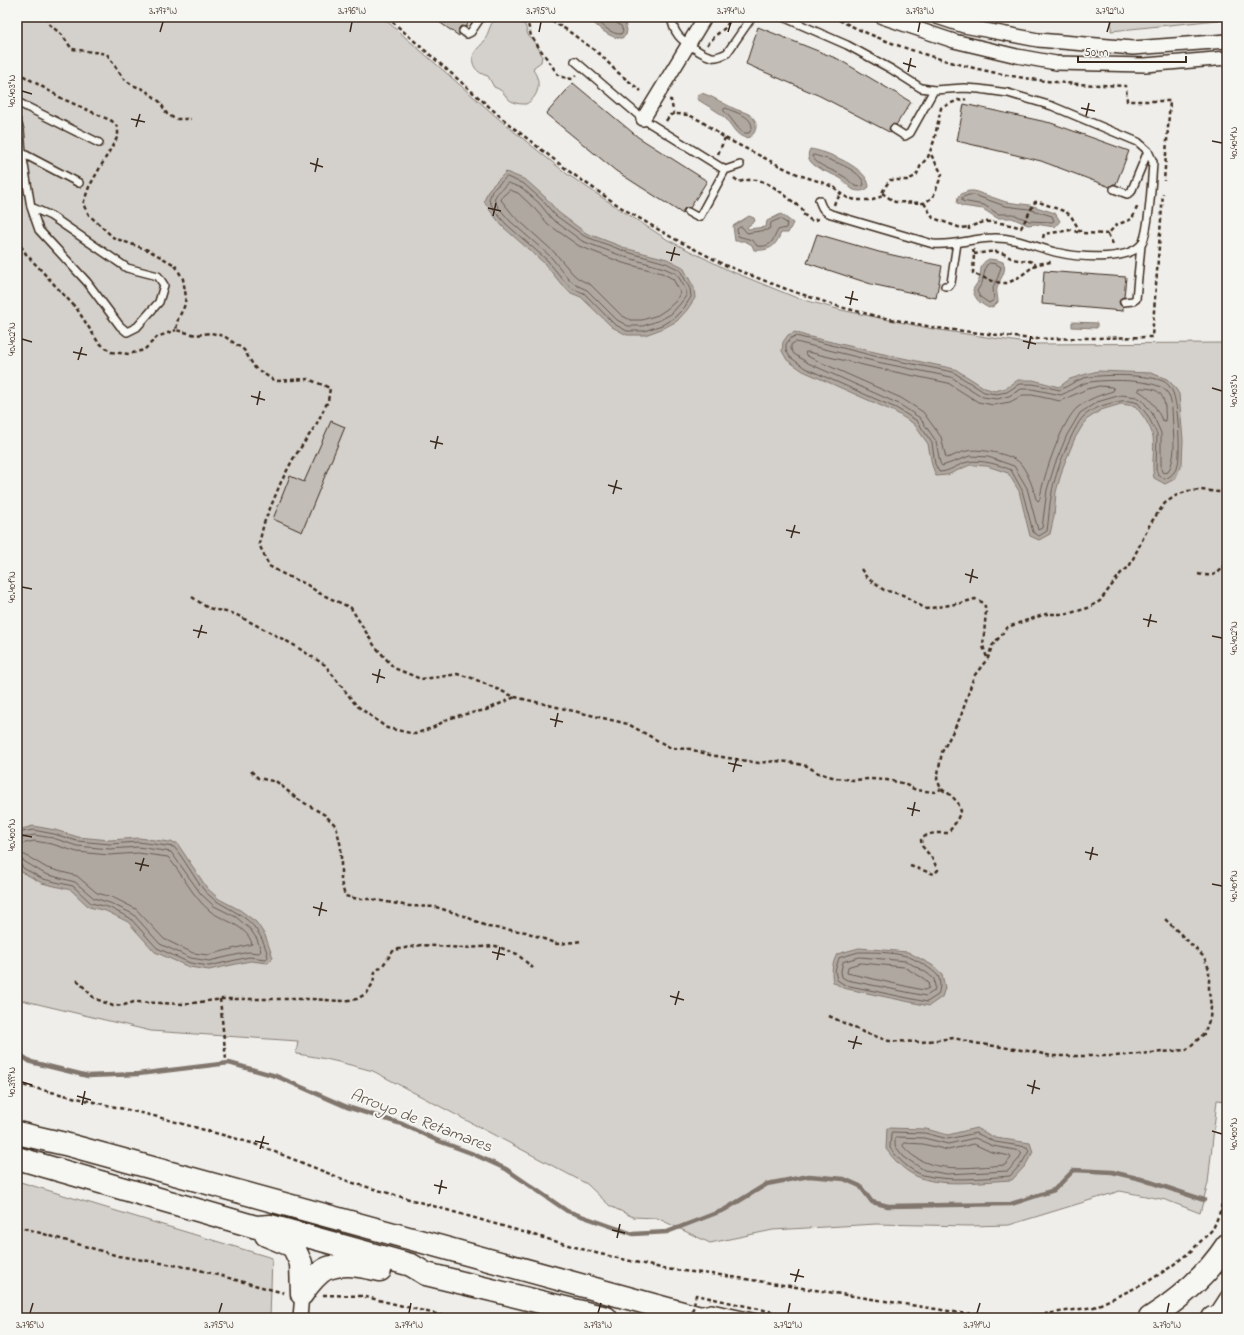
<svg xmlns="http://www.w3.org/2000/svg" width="1244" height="1335" viewBox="0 0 1244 1335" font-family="'Indie Flower',sans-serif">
  <rect width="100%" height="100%" fill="#efeeea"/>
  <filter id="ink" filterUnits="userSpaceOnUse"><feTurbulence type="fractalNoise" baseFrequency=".025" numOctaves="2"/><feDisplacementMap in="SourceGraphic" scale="8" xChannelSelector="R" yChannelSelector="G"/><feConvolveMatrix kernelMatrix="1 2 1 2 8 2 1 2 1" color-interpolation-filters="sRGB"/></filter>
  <g filter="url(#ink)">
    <!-- green -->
    <path fill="#d4d1cc" stroke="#887e75" d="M17 17H382L506 125 567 174 621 210 668 240 728 270 797 298 841 310 933 329 1033 344 1227 343V1101L1217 1100 1208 1183 1200 1213 1166 1200 1120 1191 1009 1225 970 1226 876 1224 773 1230 710 1243 657 1218 633 1217 610 1206 587 1184 373 1071C347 1064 322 1057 296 1054L298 1041 151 1031 17 999Z
      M496 17H512L525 25 528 35 537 45 542 56 541 62 534 67 533 70C542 82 539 97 526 104 522 104 517 104 513 102 504 98 506 91 494 87L488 76C478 74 468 64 475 52 477 48 482 45 485 40 489 31 490 24 496 17Z
      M1112 17H1227V19L1111 31Z
      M17 1181 272 1258 270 1318H17Z"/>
    <!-- water -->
    <path fill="#afa8a1" stroke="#81766d" d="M587 17H614L625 23 627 30 626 35 622 38C609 39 596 25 587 17Z
      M702 93C714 97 724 104 735 109 742 112 749 112 754 119 760 127 752 143 741 136 734 132 731 124 725 118 717 110 707 106 697 99L698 95Z
      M810 149C826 151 869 168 869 187 865 191 860 192 854 190 849 188 845 181 840 178 830 172 801 166 810 149Z
      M506 172 526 180 545 197 558 212 586 233 628 249 667 259 683 267 694 288 695 298 687 310 677 321 664 328 645 335H627L612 327 581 297 571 293 562 285 544 263 503 227 491 212 484 201 489 189Z
      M969 191H974L1006 202 1030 205 1055 213 1060 221 1055 227 1035 224 1028 225 1012 218H997L983 209 962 206 957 203 958 197 963 193Z
      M781 214 793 223 788 233H781C775 247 770 251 754 250L752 245 745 241H735L733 226 749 216 754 218 755 221 747 227 748 229 766 227 767 221Z
      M989 259 997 260 1003 262C1008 272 999 279 997 288 996 292 998 298 998 302L994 306 989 308C981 304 975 300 973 290 974 287 976 285 978 282 983 272 977 265 989 259Z
      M1072 322 1097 323V328L1072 327Z
      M795 332 806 336 879 353 955 369 985 388 995 391 1006 388 1018 380H1033L1059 387 1070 379 1083 375 1098 371 1151 373 1167 379 1174 386 1179 394 1183 440 1182 464 1175 479 1165 484 1154 478C1151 464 1155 451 1153 437 1151 426 1142 414 1135 406L1121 404 1101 410 1086 420 1075 438 1063 467 1056 492 1054 516 1050 534 1039 540 1030 536 1019 491 1008 473 987 466 970 465 947 475 936 476 932 465 928 444 914 424 895 412 803 371 787 360 782 351 783 342 788 335Z
      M33 826 55 830 78 837 110 840 139 838 177 843 207 888 219 899 240 910 256 922 265 935 273 958 268 963 250 961 209 970 189 967 155 952 128 922 106 911 89 907 71 890 42 883 20 871 17 866V831L18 830Z
      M859 948 908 952 932 965 942 974 945 988 942 997 929 1006 843 988 833 982C831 972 832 964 837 954Z
      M887 1128 926 1129 948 1135 976 1128 996 1138 1030 1143 1033 1152 1025 1166 1012 1180C987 1181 944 1187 921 1178 906 1173 895 1161 886 1149Z"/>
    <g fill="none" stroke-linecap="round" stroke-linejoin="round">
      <!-- shore -->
      <path stroke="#695c52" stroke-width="1" d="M593 17C600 23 611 35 621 34L623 31 621 26 614 21 613 17
        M724 109 726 108C735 113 752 115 752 128L749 133H744C736 128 732 118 724 111Z
        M814 155C828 159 862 169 864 185 862 187 858 187 855 186 851 184 848 178 843 176 834 170 816 166 812 156Z
        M507 177 524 184 542 200 555 215 584 236 627 252 666 263 680 270 690 289 691 297 684 308 674 318 662 325 644 331H627L614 324 584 293 573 289 565 282 547 260 506 224 494 210 489 200 492 191Z
        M508 183 522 188 539 203 552 219 582 241 625 257 664 268 677 274 686 290V296L680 304 671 314 660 320 643 326H628L617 320 587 290 576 285 568 278 550 256 510 221 498 207 494 199 497 194Z
        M510 190 518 193 534 208 548 224 579 246 623 263 662 273 673 279 680 292 679 295 676 301 667 309 658 315 642 320H630L621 315 591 285 579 279 573 274 555 253 514 216 501 200 502 197Z
        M969 195H974L1005 206 1029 209 1052 216 1054 221 1052 222 1029 221 1013 214H998L984 205 962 201V198Z
        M780 219 787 223 786 228 778 230C773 239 772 248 757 246 753 238 746 239 738 236L737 229 740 227H742L747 233 767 230 770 228 771 223Z
        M990 263 996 264 1001 267 998 277 993 287 994 300 989 303 980 297 977 291 982 283 986 266Z
        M796 336 878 357 953 372 984 392 996 394 1007 392 1019 384H1033L1060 390C1068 386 1075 381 1084 378 1100 374 1151 374 1165 382 1167 383 1170 387 1171 389 1178 397 1181 452 1178 464 1176 471 1172 476 1165 479L1158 475 1156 469 1157 434 1148 416 1138 403C1127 399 1119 401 1108 404 1100 406 1091 410 1084 416 1073 426 1054 476 1052 492 1049 505 1049 518 1047 531L1039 536 1033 532 1022 490 1011 470C1001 465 980 459 968 462 958 464 950 472 939 472L935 464 932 443 917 421 896 408 805 368 790 357 786 350V344L790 339Z
        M796 342 877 362 951 377 983 397 997 399 1009 396 1021 389H1032L1061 395C1069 392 1076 386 1085 383 1100 379 1158 378 1167 392 1173 400 1172 415 1173 425 1174 441 1176 458 1168 472L1165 473 1162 472 1161 468V433L1152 413 1142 400 1137 397 1121 395 1097 402 1080 413 1067 435 1055 464 1047 490 1042 528 1038 530 1027 488 1014 466 988 457 970 456 942 466 940 463 936 441 920 418 899 404 808 363 794 354 791 349V345Z
        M806 352H808L876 368 948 383 978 402 993 405 1010 402 1023 395H1032L1060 401 1087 389 1099 386 1112 387 1114 389 1113 391C1100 395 1088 399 1077 408 1062 421 1042 479 1040 499L1038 501 1036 499C1033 487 1028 473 1020 463 1012 454 978 448 967 451 959 452 953 457 946 458L941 437 923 412 901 398 811 358 806 355Z
        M1140 388C1156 388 1163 391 1165 407 1165 412 1166 417 1165 421L1162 420C1157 409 1150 397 1139 391Z
        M17 833 33 830 54 834 77 841 110 844 138 842 174 847C185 860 194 878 204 890 213 901 226 906 237 913 254 922 264 938 268 957L266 959 249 957 209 966 190 963 157 948 130 918 108 907 91 903 73 886 43 879 23 868 21 865 17 864
        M17 839 34 835 53 838 77 846 110 849 138 847 171 852 201 894 214 906 236 917 250 929 257 939 261 951 259 953 249 952 209 961 191 958 160 944 133 914 110 903 94 898 75 882 45 874 22 860 17 859
        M17 845 34 841 52 844 77 852 109 855 138 853 168 857C183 875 192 896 210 911 223 921 247 925 252 944L208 955 193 953 164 939 136 909 112 897 97 893 77 876 47 868 25 855 17 853
        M859 952C874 952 892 952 906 956 914 958 934 970 938 976 941 982 940 989 938 995L927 1002 845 985 837 980 835 971 839 958Z
        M860 957 906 961 927 973 934 979 935 987 934 991 926 996 847 980 842 977 841 971 843 962Z
        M861 963 904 967 923 978 928 982 929 988 925 990 918 989 847 973 848 967Z
        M892 1132 925 1133 948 1139 976 1133 995 1142 1027 1147 1029 1151 1022 1163 1010 1176C983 1178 949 1182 923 1175 910 1171 898 1159 890 1148L891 1134Z
        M897 1137 924 1138 948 1144 975 1138 993 1146 1020 1151 1022 1153 1018 1160 1008 1171 947 1174 924 1170 904 1157 895 1146V1139Z
        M905 1143 923 1144 948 1150 974 1144 991 1152 1010 1156 1011 1158 1005 1165C972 1167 926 1176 903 1146Z"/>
      <!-- stream -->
      <path stroke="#81766d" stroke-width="4.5" d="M17 1053 31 1062 88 1076 138 1074 229 1063 276 1076 347 1107 402 1124 436 1140 471 1153 506 1169 567 1211 633 1234 667 1232 724 1210 767 1184 809 1176 844 1179 860 1186 872 1202 888 1206 1011 1204 1054 1190 1074 1170 1112 1172 1141 1179 1204 1200"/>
    </g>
    <!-- building -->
    <path fill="#c2bdb7" stroke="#3b2a1e" d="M432 17H472L466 27 461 26 459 28V36Z
      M758 27 838 59 911 102 896 125 894 124 890 126 889 129 891 133 820 96 746 64Z
      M573 83 638 137 707 181 690 208H685L683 210V214L616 171 546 114Z
      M964 104 1051 123 1129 151 1116 184H1113L1110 187 1041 161 957 141Z
      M817 234 879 252 942 266 936 298 871 284 807 263Z
      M1044 271 1126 277 1124 297 1121 298 1119 302 1120 305 1123 307V311L1042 304Z
      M331 421 345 427 302 532 273 519 290 476 304 482Z"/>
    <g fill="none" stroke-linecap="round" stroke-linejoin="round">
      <defs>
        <path id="service" d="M671 17C672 23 674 30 678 35 682 41 704 56 712 57 717 58 723 55 727 53L752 17
          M783 17 847 45 891 69 921 88 934 90 964 88 979 89 1008 93 1052 106 1138 142 1148 151 1153 162C1152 177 1149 236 1141 245 1125 262 1076 257 1055 252 1035 247 1015 237 993 238 973 238 954 246 933 244L831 214C823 211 822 208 819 200
          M463 31 467 34 471 32 481 17
          M575 61 643 119 725 170 740 165
          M17 102 99 143
          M17 121 20 131 22 153 31 207 39 230 87 282 120 326 127 332 137 327 159 302 164 285 158 276 127 268 51 216 31 207
          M894 129 905 136 910 133 934 90
          M22 153 79 183
          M1114 189 1127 194 1131 192 1148 151
          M688 212 697 217 700 216 725 170
          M945 286H949L951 283 957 243
          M1124 302 1133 301 1136 299 1141 245
          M698 1311 711 1308 756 1318"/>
        <path id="minor" d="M882 17 954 41 1017 56 1056 63 1145 65 1227 58
          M937 17 964 26 1038 40 1133 48 1227 41
          M643 119 705 17
          M1214 1317 1227 1297
          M300 1318 302 1294"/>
        <path id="trunk" d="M17 1133 65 1144 701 1318
          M17 1158 256 1227 271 1226 411 1265 426 1274 606 1318
          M266 1235 293 1246 301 1263 302 1294
          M302 1294C307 1286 319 1271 328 1268 346 1262 362 1266 380 1270
          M1150 1318C1180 1299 1207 1275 1227 1245
          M1213 1318 1227 1316"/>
      </defs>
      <!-- service casing -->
      <use href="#service" stroke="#3b2a1e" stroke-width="10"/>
      <!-- minor casing -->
      <use href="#minor" stroke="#3b2a1e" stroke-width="16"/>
      <!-- trunk casing -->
      <use href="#trunk" stroke="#3b2a1e" stroke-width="25"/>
      <!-- path -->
      <path stroke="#3b2a1e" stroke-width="2.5" stroke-dasharray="4 3" stroke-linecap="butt" d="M47 17 49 24 62 35 72 49 107 54 123 78 132 85 143 89 153 96 160 102 167 114 175 119H191
        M387 17 510 125 570 172 622 208 671 237 727 266 786 289 840 307 880 317 937 328 1032 339 1152 337 1163 194
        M517 17 528 24 531 36 559 76 571 79 576 75
        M833 17C900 52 991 77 1066 83 1086 85 1106 85 1126 86L1127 101H1170L1164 181
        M525 22 545 17 567 30 601 55 616 71 641 91
        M707 45 716 35 725 28 730 20 738 17
        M17 72 63 99 112 121 118 128V136L89 187 83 204 89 215 114 238 148 250 175 265 183 279 186 297 184 307 178 319 176 330 196 335 211 333 224 336 244 350 255 368 275 381 308 379 330 388 328 401 316 425 293 459 281 482 264 523 259 544 269 566 287 576 306 584 319 593 351 608 374 645 394 668 421 679 440 677 457 674 472 678 515 697 628 724 671 748 690 749 710 755 759 763 775 761 789 762 807 766 818 773 836 778 853 780 869 779 887 780 902 783 916 790 935 792 941 789
        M669 100H671L674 115
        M666 121 670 115 677 114 689 115 701 121 725 138 786 169 802 176 824 183 835 188 841 194 848 198 856 200H873L880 197 885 187 890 180H907L916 176 921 165 928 157 934 141 941 108 958 100 962 101 966 99
        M718 154 725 138
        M734 178 739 182C745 180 751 179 757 180 773 183 790 200 802 209L803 214 812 221 818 219
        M882 193 895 202 924 203 933 197 942 174 930 153
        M924 203 933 218 961 228 969 227
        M834 205 835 202 841 194
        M969 230V227C974 225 980 223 985 222 992 221 1014 225 1021 228L1035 202H1039L1066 212 1071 216 1081 233 1108 234 1116 225 1132 219 1138 205
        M1108 234 1114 246
        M1043 238 1044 234 1071 230 1081 233
        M17 240 26 254 77 309 98 342 111 352 129 354 144 350 157 337 176 330
        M973 249 974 254 973 273C981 277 998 284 1006 283 1018 280 1026 271 1036 265 1040 263 1046 263 1051 262
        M974 254C984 253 997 249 1006 255 1010 258 1013 259 1018 260 1026 261 1029 259 1036 265
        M861 569 867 578 884 590 903 595 926 609 961 603 975 599 984 603 986 611 983 646 987 658
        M1198 574C1214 577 1218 575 1227 562
        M192 597 208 608 235 614 292 644 325 665 356 705 387 728 415 734 434 727 448 719 461 715 486 710 515 697
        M251 771 258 778 277 782 296 798 325 815 336 826 341 847V882L345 896 358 899H371L409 906 436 907 467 917 488 927 526 932 557 944 583 941
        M910 866 934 874 938 870 932 858 922 846 921 840C927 832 938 833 948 833L956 822 961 811 958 803 951 795 941 789 937 779 942 752 961 716 974 676 988 658 992 646 1008 627 1019 623 1046 614H1067L1088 608 1100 601 1121 573 1129 567 1150 524 1165 503 1177 495 1188 491 1201 490 1227 493
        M77 980 94 998 113 1006 124 1005 134 1002 185 1004 223 999H310L342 1001 357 999 367 993 373 983 375 972 383 965 394 950 421 945 464 948 496 946 517 954 533 968
        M220 999 226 1060
        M829 1016 863 1032 889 1041 921 1042 954 1038 974 1043 1035 1052 1051 1056H1115L1186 1050 1204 1034 1210 1018 1211 1007 1209 991V969L1204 957 1165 919
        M17 1084 158 1117 255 1144 350 1182 596 1253 665 1269 720 1275 961 1313 1031 1316 1094 1307 1144 1284 1169 1268 1191 1251 1213 1229 1220 1212 1224 1195 1227 1165
        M17 1226 118 1256 192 1268 284 1293
        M323 1295 362 1296 452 1318"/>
      <!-- service -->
      <use href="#service" stroke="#f6f6f2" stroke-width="7"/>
      <!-- minor -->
      <use href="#minor" stroke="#f6f6f2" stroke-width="13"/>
      <!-- trunk -->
      <use href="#trunk" stroke="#f6f6f2" stroke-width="22"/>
      <!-- path-bridge -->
      <path stroke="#3b2a1e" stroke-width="2.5" stroke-dasharray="4 3" stroke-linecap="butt" d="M691 1318 696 1295 800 1318"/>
    </g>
  </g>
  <!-- ticks -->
  <path fill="none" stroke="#3b2a1e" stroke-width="1.5" d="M160 32 163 22M350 32 352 22M539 32 541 22M728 32 731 22M918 32 920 22M1107 32 1110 22M903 63 916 67M908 72 911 58M22 91 32 94M1081 108 1095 111M1086 116 1089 103M131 119 145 122M136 127 140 114M1212 141 1222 143M310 163 323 167M315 172 318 158M488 208 501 211M493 216 496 203M666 252 680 255M671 261 675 247M845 297 858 300M850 305 853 291M22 339 32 342M1023 341 1036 344M1028 349 1031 336M73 352 87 355M78 360 82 347M1212 388 1222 391M251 396 265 400M257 405 260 391M430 441 443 444M435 449 438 436M608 485 622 489M613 494 617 480M786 530 800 533M791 538 795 525M965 574 978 578M970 583 973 569M22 587 32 589M1143 619 1157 622M1148 627 1151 614M193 630 207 633M1212 636 1222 638M198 638 202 625M372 674 385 678M377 683 380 669M550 719 563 722M555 727 558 713M728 763 742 766M733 772 737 758M907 808 920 811M912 816 915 802M22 835 32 837M1085 852 1098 855M1090 860 1093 847M135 863 149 866M140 871 144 858M1212 884 1222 886M313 907 327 911M319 916 322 902M492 952 505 955M497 960 500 947M670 996 684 1000M675 1005 679 991M848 1041 862 1044M853 1049 857 1036M22 1082 32 1085M1027 1085 1040 1089M1032 1094 1035 1080M77 1096 91 1100M82 1105 85 1091M1212 1131 1222 1134M255 1141 269 1144M260 1149 264 1136M434 1185 447 1188M439 1194 442 1180M612 1230 625 1233M617 1238 620 1224M790 1274 804 1277M795 1282 799 1269M30 1313 33 1303M219 1313 222 1303M409 1313 411 1303M598 1313 601 1303M788 1313 790 1303M977 1313 980 1303M1167 1313 1169 1303"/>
  <g text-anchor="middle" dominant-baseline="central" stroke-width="4" stroke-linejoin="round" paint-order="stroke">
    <!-- water labels -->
    <g font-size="17" font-style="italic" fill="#64564c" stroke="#f6f6f2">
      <text transform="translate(421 1121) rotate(21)">Arroyo de Retamares</text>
    </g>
  </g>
  <!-- margin -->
  <rect width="1244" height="1335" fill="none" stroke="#f6f6f2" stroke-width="44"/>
  <!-- scale -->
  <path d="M1078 56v6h108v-6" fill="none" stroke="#3b2a1e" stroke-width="2"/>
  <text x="1084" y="56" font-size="12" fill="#3b2a1e" stroke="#f6f6f2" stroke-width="3" paint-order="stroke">50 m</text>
  <rect x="22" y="22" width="1200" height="1291" fill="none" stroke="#3b2a1e" stroke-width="1.5"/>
  <g font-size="10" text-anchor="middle" fill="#3b2a1e">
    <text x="163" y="14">3.797°W</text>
    <text x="352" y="14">3.796°W</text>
    <text x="541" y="14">3.795°W</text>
    <text x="731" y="14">3.794°W</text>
    <text x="920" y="14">3.793°W</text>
    <text x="1110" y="14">3.792°W</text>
    <text transform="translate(11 91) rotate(-90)" y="4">40.403°N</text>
    <text transform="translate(1233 143) rotate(-90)" y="4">40.404°N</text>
    <text transform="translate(11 339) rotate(-90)" y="4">40.402°N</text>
    <text transform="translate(1233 391) rotate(-90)" y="4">40.403°N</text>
    <text transform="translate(11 587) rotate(-90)" y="4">40.401°N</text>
    <text transform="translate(1233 638) rotate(-90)" y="4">40.402°N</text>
    <text transform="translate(11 835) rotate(-90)" y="4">40.400°N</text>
    <text transform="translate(1233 886) rotate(-90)" y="4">40.401°N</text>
    <text transform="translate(11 1082) rotate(-90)" y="4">40.399°N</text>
    <text transform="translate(1233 1134) rotate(-90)" y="4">40.400°N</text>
    <text x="30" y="1328">3.796°W</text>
    <text x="219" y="1328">3.795°W</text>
    <text x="409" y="1328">3.794°W</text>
    <text x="598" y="1328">3.793°W</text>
    <text x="788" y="1328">3.792°W</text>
    <text x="977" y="1328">3.791°W</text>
    <text x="1167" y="1328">3.790°W</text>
  </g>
</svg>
